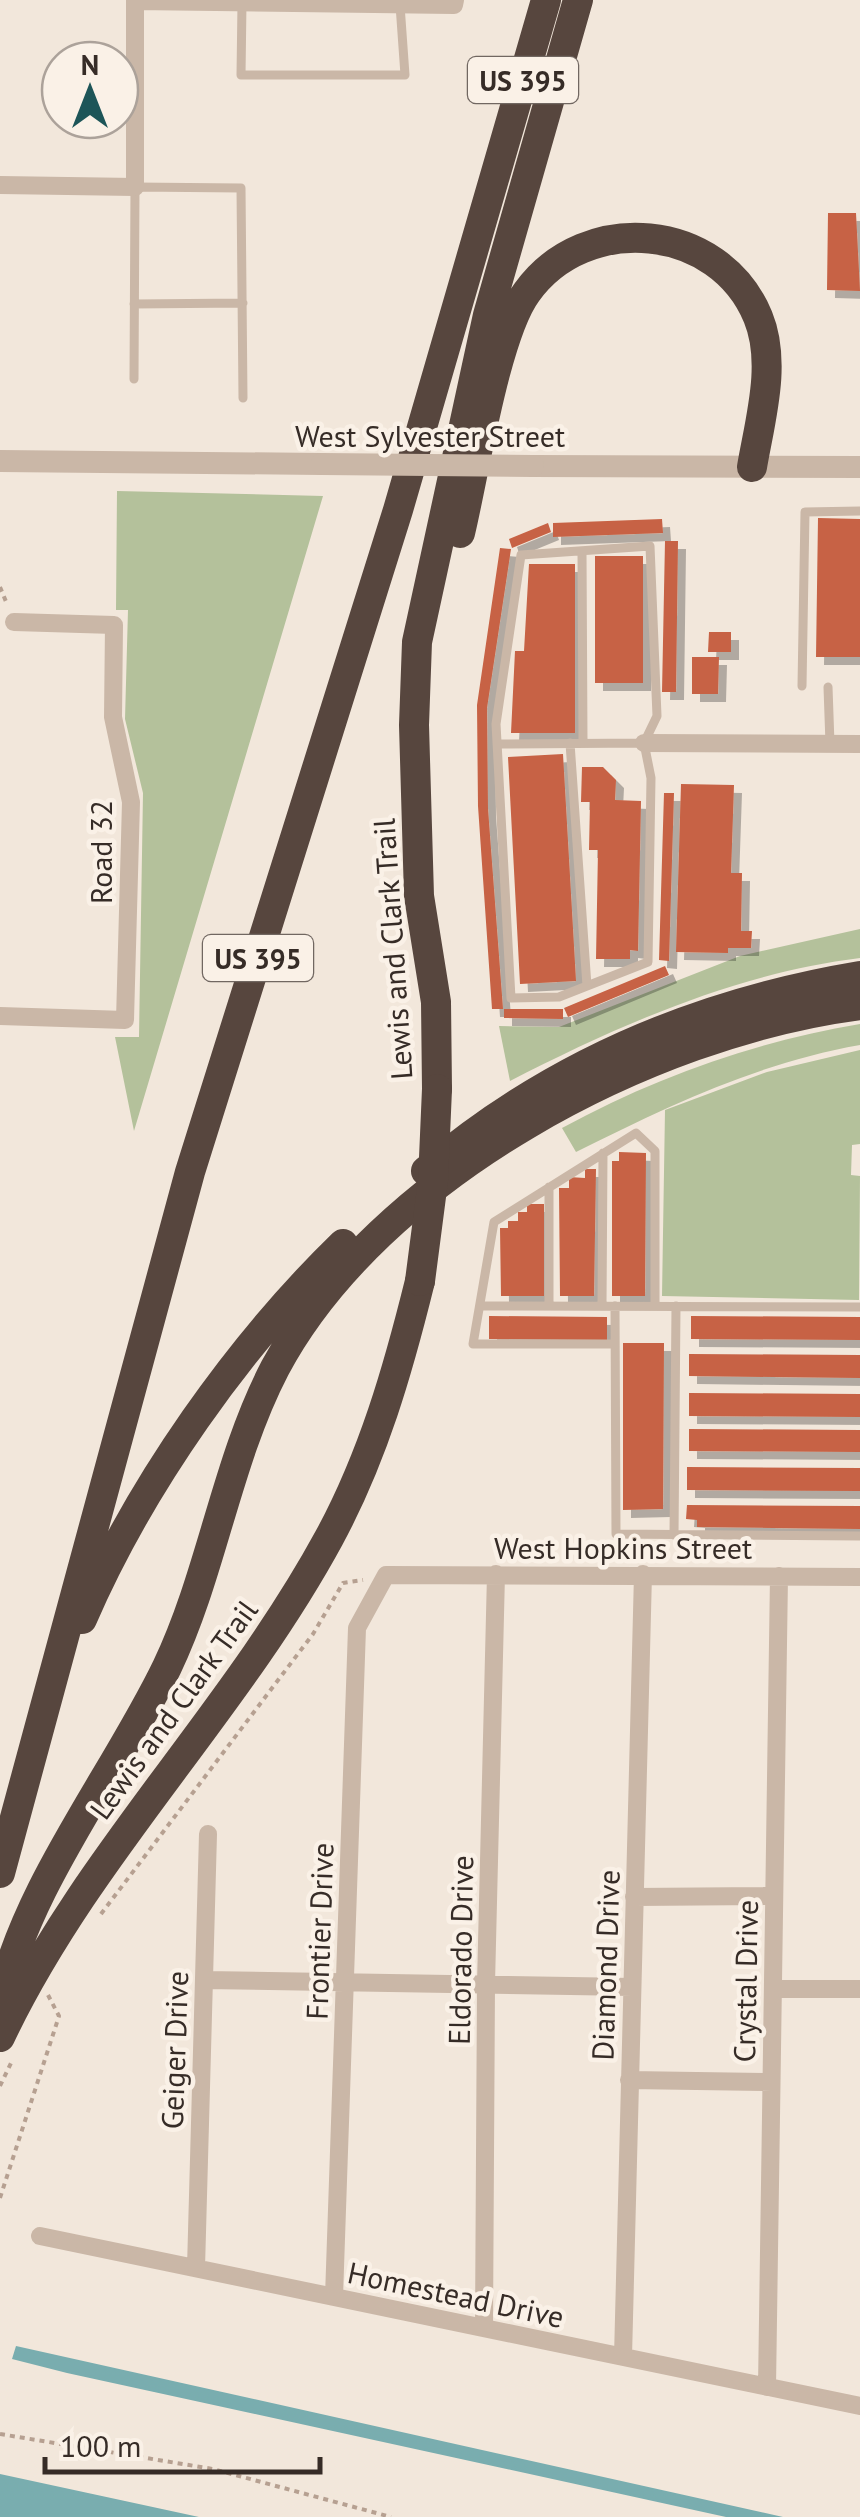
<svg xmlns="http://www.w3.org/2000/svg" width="860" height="2517" viewBox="0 0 860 2517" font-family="'PT Sans',sans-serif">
  <defs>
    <filter id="shadow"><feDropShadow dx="8" dy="8" stdDeviation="0" flood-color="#0004"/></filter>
  </defs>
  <rect width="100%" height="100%" fill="#f2e7db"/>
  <!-- green -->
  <path fill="#b4c19b" d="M117 491 323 496 134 1131 115 1037H139L143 793 125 719 128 610H116Z
    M860 929V958C737 973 619 1025 510 1081L499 1026 559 1027 740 956Z
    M860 1024V1045C758 1063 668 1106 576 1152L562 1128C656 1077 754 1042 860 1024Z
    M860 1050V1144L852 1145 851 1175 860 1176 859 1300 662 1296 665 1110 767 1072Z"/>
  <!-- water -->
  <path fill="#79adaf" d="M16 2346 783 2517H726L67 2373 12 2359Z
    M0 2474 199 2517H0Z"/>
  <!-- building -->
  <path fill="#c76244" filter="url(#shadow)" d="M828 213H856L860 291 827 290Z
    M818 518 860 519V657H816Z
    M662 519 663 533 553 537V523Z
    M548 523 551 532 512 548 509 539Z
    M665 541H678L676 692H662Z
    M500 548 511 549 487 708 488 809 503 1009H492L478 806 477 705Z
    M595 556H643V683H595Z
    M529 564H575V733H511L515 651H524Z
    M709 632H731V652H708Z
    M692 657H719L718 694H692Z
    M563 754 576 981 520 984 508 757Z
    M582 767H603L616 780 615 800 641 801 638 951 630 950V959H596L598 850H589L590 802H581Z
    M681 784 734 785 731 873H742L741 931H752L751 948H728V953L676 952Z
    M664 793H674L669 961 659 960Z
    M665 966 669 975 568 1017 564 1008Z
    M504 1009H563V1019L504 1018Z
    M619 1152 646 1153 645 1296H612V1161H619Z
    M585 1169H596L594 1296H560L559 1188H569V1177L585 1178Z
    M527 1204H544V1296H501L500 1228H508V1221H518V1212H527Z
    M489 1316 607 1317V1340L489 1339Z
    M691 1316 860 1317V1340L691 1339Z
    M623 1343H664L663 1509 623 1510Z
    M689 1354 860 1355V1378L689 1376Z
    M689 1393 860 1394V1417L689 1416Z
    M689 1429 860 1430V1452L689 1451Z
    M687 1467 860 1468V1491L687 1490Z
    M687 1505 860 1506V1529L697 1527V1520L686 1519Z"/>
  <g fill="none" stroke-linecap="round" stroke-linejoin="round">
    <!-- path -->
    <path stroke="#b6a091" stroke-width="4" stroke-dasharray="5 5" stroke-linecap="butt" d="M0 587 7 604
      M101 1914 313 1634 343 1583 363 1580
      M0 2086 13 2059
      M0 2198 59 2016 48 1995
      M0 2434 213 2469 391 2517"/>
    <!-- service -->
    <path stroke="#cab7a7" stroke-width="9" d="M242 3 241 75H405L400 5
      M134 304 243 303
      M134 379 135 187 241 188 243 398
      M650 546 657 716 644 743 651 778 648 962 559 997 511 998 496 724 521 555Z
      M582 551 583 742
      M802 686 805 512 860 511
      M828 687 830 744
      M570 743 587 986
      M497 744 644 743
      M549 1187V1306
      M480 1306 860 1307
      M602 1306 603 1153
      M615 1306 616 1534 860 1536
      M615 1344H473L494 1222 636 1133 655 1151V1306
      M674 1535 676 1306"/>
    <!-- minor -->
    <path stroke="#cab7a7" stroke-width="18" d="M135 1 454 5 455 0
      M0 185 135 187V0
      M644 743 860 744
      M0 1016 125 1020 131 802 113 717 114 625 14 622
      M634 1897 774 1896
      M204 1980 632 1987
      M773 1989H860
      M629 2080 771 2082
      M40 2236 860 2406
      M196 2268 208 1834
      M334 2297 357 1628 386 1575 860 1577
      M484 2328 486 1984 496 1574
      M623 2357 643 1574
      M767 2387 779 1576"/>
    <!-- tertiary -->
    <path stroke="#cab7a7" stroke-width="22" d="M0 461 322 464
      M533 466 860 467"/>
    <!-- motorway -->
    <path stroke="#57463e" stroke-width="30" d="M460 533C474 475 495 335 527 292 585 211 719 222 758 317 777 363 760 420 752 467
      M437 1089 436 1002 419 896 414 725 417 642 488 315 578 0
      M426 1171C551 1065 699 1003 860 976
      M82 1619C140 1485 239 1345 343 1244
      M0 1873 190 1172 398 510 546 0
      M0 2004C25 1886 115 1775 167 1667 212 1573 226 1462 275 1368 378 1175 649 1032 860 1005
      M0 2037C86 1856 234 1713 329 1538 373 1457 398 1370 420 1281"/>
    <!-- tertiary-bridge -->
    <path stroke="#cab7a7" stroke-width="22" d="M322 464 533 466"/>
    <!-- motorway-bridge -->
    <path stroke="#57463e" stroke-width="30" d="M420 1281 433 1181 437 1089"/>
  </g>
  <g text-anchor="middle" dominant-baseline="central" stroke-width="9" stroke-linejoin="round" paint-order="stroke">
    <!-- shield labels -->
    <g fill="#faf1e7" stroke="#716761" stroke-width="2.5">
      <rect x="468" y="57" width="110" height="46" rx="8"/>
      <rect x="203" y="935" width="110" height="46" rx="8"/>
    </g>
    <g font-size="28" font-weight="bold" fill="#362c27">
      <text x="523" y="80">US 395</text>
      <text x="258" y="958">US 395</text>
    </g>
    <!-- street labels -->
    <g font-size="30" fill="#362c27" stroke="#faf1e7">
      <text x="430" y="435">West Sylvester Street</text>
      <text transform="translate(100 852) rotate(-90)">Road 32</text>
      <text transform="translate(392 949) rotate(-94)">Lewis and Clark Trail</text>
      <text x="623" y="1547">West Hopkins Street</text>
      <text transform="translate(173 1709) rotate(-54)">Lewis and Clark Trail</text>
      <text transform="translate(319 1931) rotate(-88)">Frontier Drive</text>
      <text transform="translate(460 1950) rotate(-89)">Eldorado Drive</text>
      <text transform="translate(605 1965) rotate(-88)">Diamond Drive</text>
      <text transform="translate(745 1981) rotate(-89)">Crystal Drive</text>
      <text transform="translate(174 2050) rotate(-88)">Geiger Drive</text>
      <text transform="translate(456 2294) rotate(12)">Homestead Drive</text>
    </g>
  </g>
  <!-- north arrow -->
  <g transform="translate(90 90)"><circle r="48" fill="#faf1e7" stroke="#aca29a" stroke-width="2.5"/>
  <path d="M0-8L18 38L0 25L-18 38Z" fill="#1d5558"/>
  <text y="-15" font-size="28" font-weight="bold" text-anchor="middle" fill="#362c27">N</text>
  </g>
  <!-- scale -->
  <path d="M45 2457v15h275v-15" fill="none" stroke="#362c27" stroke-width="5"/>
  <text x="60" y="2457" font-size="30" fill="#362c27" stroke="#faf1e7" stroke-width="8" paint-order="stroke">100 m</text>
</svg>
